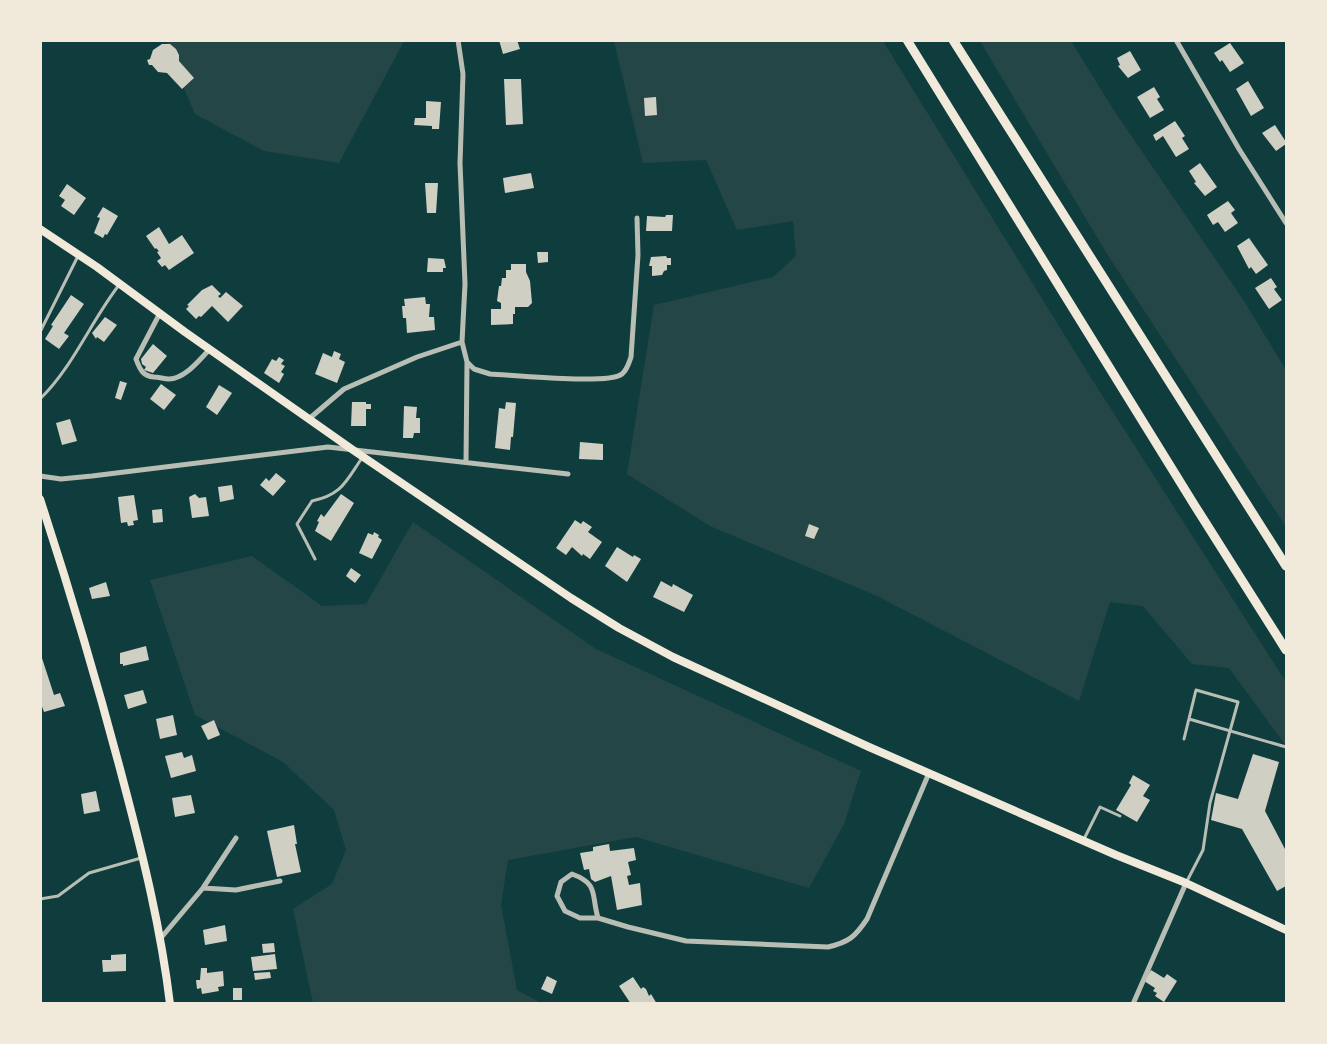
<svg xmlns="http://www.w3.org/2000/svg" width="1327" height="1044" viewBox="0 0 1327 1044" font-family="'Golos Text',sans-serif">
  <rect width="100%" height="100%" fill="#0f3d3e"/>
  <!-- green -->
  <path fill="#244646" d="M167 41H404L339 163 264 151 195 114 168 52Z
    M614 41H883L1088 373 1286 682V746L1229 668 1192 664 1143 606 1110 602 1079 701 877 596 710 526 627 474 654 305 773 277 796 256 793 221 737 230 706 160 643 163Z
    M980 41H1071L1113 109 1244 301 1286 370V527L1107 254Z
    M413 522 596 649 861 771 844 824 809 888 636 837 508 860 501 905 517 990 541 1003H313L293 909 332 884 346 850 334 810 283 762 195 715 150 580 252 556 322 606 366 604Z"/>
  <!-- building -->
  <path fill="#cfcfc3" d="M499 40H517L520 49 503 54Z
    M1230 43 1244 63 1230 72 1222 60 1220 62 1214 53Z
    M162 44H170L176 49 179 55V61L194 78 182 89 167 73 158 72 152 65H149L147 60 150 59 153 50Z
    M1130 51 1141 70 1128 78 1118 66 1120 65 1117 58Z
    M504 79H521L523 124 506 125Z
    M1248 81 1264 108 1251 116 1236 89Z
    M1154 87 1160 97 1157 99 1164 110 1150 118 1137 97Z
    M656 97 657 115 645 116 644 98Z
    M426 101 441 102 439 129H432V126L414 125 415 118H426Z
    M1175 121 1185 136 1182 138 1189 149 1176 157 1163 136 1156 141 1153 135Z
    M1275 125 1286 142V144L1276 151 1262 133Z
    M1200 163 1217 187 1205 196 1194 183 1196 182 1189 171Z
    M531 173 534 188 505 193 503 178Z
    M425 183H438L436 213H427Z
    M67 184 86 198 74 215 61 206 65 200 59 196Z
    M1228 201 1235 210 1231 213 1238 223 1225 232 1218 222 1213 225 1207 215Z
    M103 207 118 216 107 235 105 234 103 238 94 233 100 218 97 217Z
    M666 215H673L672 231H646L647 216 665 217Z
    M159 227 169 244 182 235 194 253 169 270 165 265 162 267 157 261 161 258 157 252 159 251 156 248 155 249 146 236Z
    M1249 238 1268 265 1256 274 1251 267 1249 269 1237 246Z
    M537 252H548V262L538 263Z
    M666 256 667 258H671V265H667V270L664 271 662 275 652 276V266H649L651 257Z
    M428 258 444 259 446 268H443V272H427Z
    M511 264H526V272L530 281 532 303 528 307H515V314H513V324L491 325V309H501V303L497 301 499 286H501L502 278H506V270H511Z
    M1271 278 1277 287 1274 289 1282 300 1269 309 1255 288Z
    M212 285 221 294 218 296 220 298 226 292 243 306 228 322 212 306 201 317 199 316 196 319 186 309 189 306 187 305 202 290Z
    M71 295 84 304 64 333 69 336 59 349 45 339 53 326 51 325Z
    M425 297 426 304H430L429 317H434L435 330 407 333 406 318H403L402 306H405L404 299Z
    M105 317 117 325 104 342 97 337 96 339 92 333Z
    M153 344 167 356 153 373 144 370 146 367 142 364 141 359Z
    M334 351 341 354 339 359 345 362 337 383 315 374 323 353 332 357Z
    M279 357 284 360 281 364 285 366 281 372 284 374 279 383 264 373 272 359 276 361Z
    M120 381 127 383 121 400 115 398Z
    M161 384 176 395 164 410 150 399Z
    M219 385 232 393 217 415 206 407Z
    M352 402H366V404H371V409H366V426H351Z
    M506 402 516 403 513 437H511L510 450 495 448 499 408 505 409Z
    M404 406 417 407 416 418H420V433H414L413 438H403Z
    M70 419 77 441 62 445 56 423Z
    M580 442 603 444V460L579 459Z
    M276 473 286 481 273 496 260 485 266 478 269 481Z
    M232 485 234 499 220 502 218 487Z
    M195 494 199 498 206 497 209 516 192 518 189 497Z
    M341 494 354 503 331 541 315 531 319 522 317 521 321 514 324 517Z
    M134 495 138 520 133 521 134 525 128 526 127 522 121 523 118 497Z
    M162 509 163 522 153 523 152 510Z
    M575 520 581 524 583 521 592 527 588 532 602 542 590 559 583 554 582 556 572 547 566 555 556 548Z
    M809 524 819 528 814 539 805 536Z
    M374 532 379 535 378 537 382 540 372 559 359 553 368 533 373 535Z
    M617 547 633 557 634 555 641 559 627 582 605 566Z
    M351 568 361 575 355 583 346 576Z
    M661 581 672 587 673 584 693 595 684 612 653 597Z
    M106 582 110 596 92 599 89 588Z
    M146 646 149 660 123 666V664H120V653Z
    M40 652 54 695 60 693 65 706 44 712 40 701Z
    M143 690 147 703 128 709 124 695Z
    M173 715 177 735 160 739 156 719Z
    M214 720 220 735 208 740 201 726Z
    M182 752 184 758 192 755 196 771 171 778 165 756Z
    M1253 754 1279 762 1265 811 1286 851V886L1277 891 1242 829 1211 820 1216 793 1238 799Z
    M1133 775 1150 785 1143 796 1150 800 1137 822 1116 810 1131 785 1129 783Z
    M96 791 100 811 84 814 81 794Z
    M191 795 195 813 175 817 172 798Z
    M294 825 297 844H295L301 872 277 877 267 831Z
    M609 844 610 851 634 848 636 860 628 862 631 875 627 876 629 885 640 883 642 905 617 910 611 876 595 882 591 879 589 869 584 870 580 853 593 851V847Z
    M225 925 227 941 205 945 203 930Z
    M274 943 275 952 263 953 262 944Z
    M126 954V971L103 972 102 960H111V955Z
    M275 954 277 969 253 971 251 957Z
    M201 968H207V973L223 971 224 986 218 987 219 991 202 994 201 988 197 989 196 980H200Z
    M1151 970 1164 978 1167 974 1177 981 1164 1002 1155 996 1157 993 1153 991 1155 988 1144 981Z
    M270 972 271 978 255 980 254 973Z
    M547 976 557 981 552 994 541 989Z
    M633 977 641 989 643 987 646 989 649 996 651 994 657 1004H631L619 986Z
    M233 988H242V1000H233Z"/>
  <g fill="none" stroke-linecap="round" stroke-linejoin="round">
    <!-- service -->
    <path stroke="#b8beb3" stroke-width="3" d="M40 332 78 256
      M40 399C73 367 91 321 119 285
      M315 559 297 524 312 501C342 495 346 481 362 458
      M1189 719 1286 747
      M1184 739 1196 690 1238 702 1210 803 1203 850 1186 883
      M1084 839 1100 807 1120 816
      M40 899 58 896 89 873 141 858"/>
    <!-- minor -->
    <path stroke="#b8beb3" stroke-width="5" d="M458 40 463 74 460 163 465 284 462 342 467 362 474 369 490 374C512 375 609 385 622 374 627 370 629 363 631 357L638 255 637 218
      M1176 40 1239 149 1286 223
      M160 313 136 359C140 370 143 376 154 377 159 377 164 379 169 379 185 379 199 360 210 349
      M310 418 344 389 417 357 462 342
      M466 462 467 362
      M40 476 61 479 92 476 328 447 568 474
      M572 874C599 884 591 894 598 918H580L565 911 557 896 561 882Z
      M203 888 236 890 280 881
      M598 918 628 927 686 941 828 947C849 942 855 937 867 919L929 773
      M160 939 203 888 236 838
      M1133 1004 1186 883"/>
    <!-- secondary -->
    <path stroke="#f1e9da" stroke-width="8" d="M40 229 97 267 185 332 353 450 571 598 619 628 673 657 869 747 1116 855 1186 883 1286 930
      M40 499C71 594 99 688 124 784 143 856 161 929 170 1004"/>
    <!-- trunk -->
    <path stroke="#f1e9da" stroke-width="9" d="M907 40 1195 506 1286 650
      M953 40 1286 566"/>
  </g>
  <!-- border -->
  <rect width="1327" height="1044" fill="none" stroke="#f1e9da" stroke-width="84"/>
</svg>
